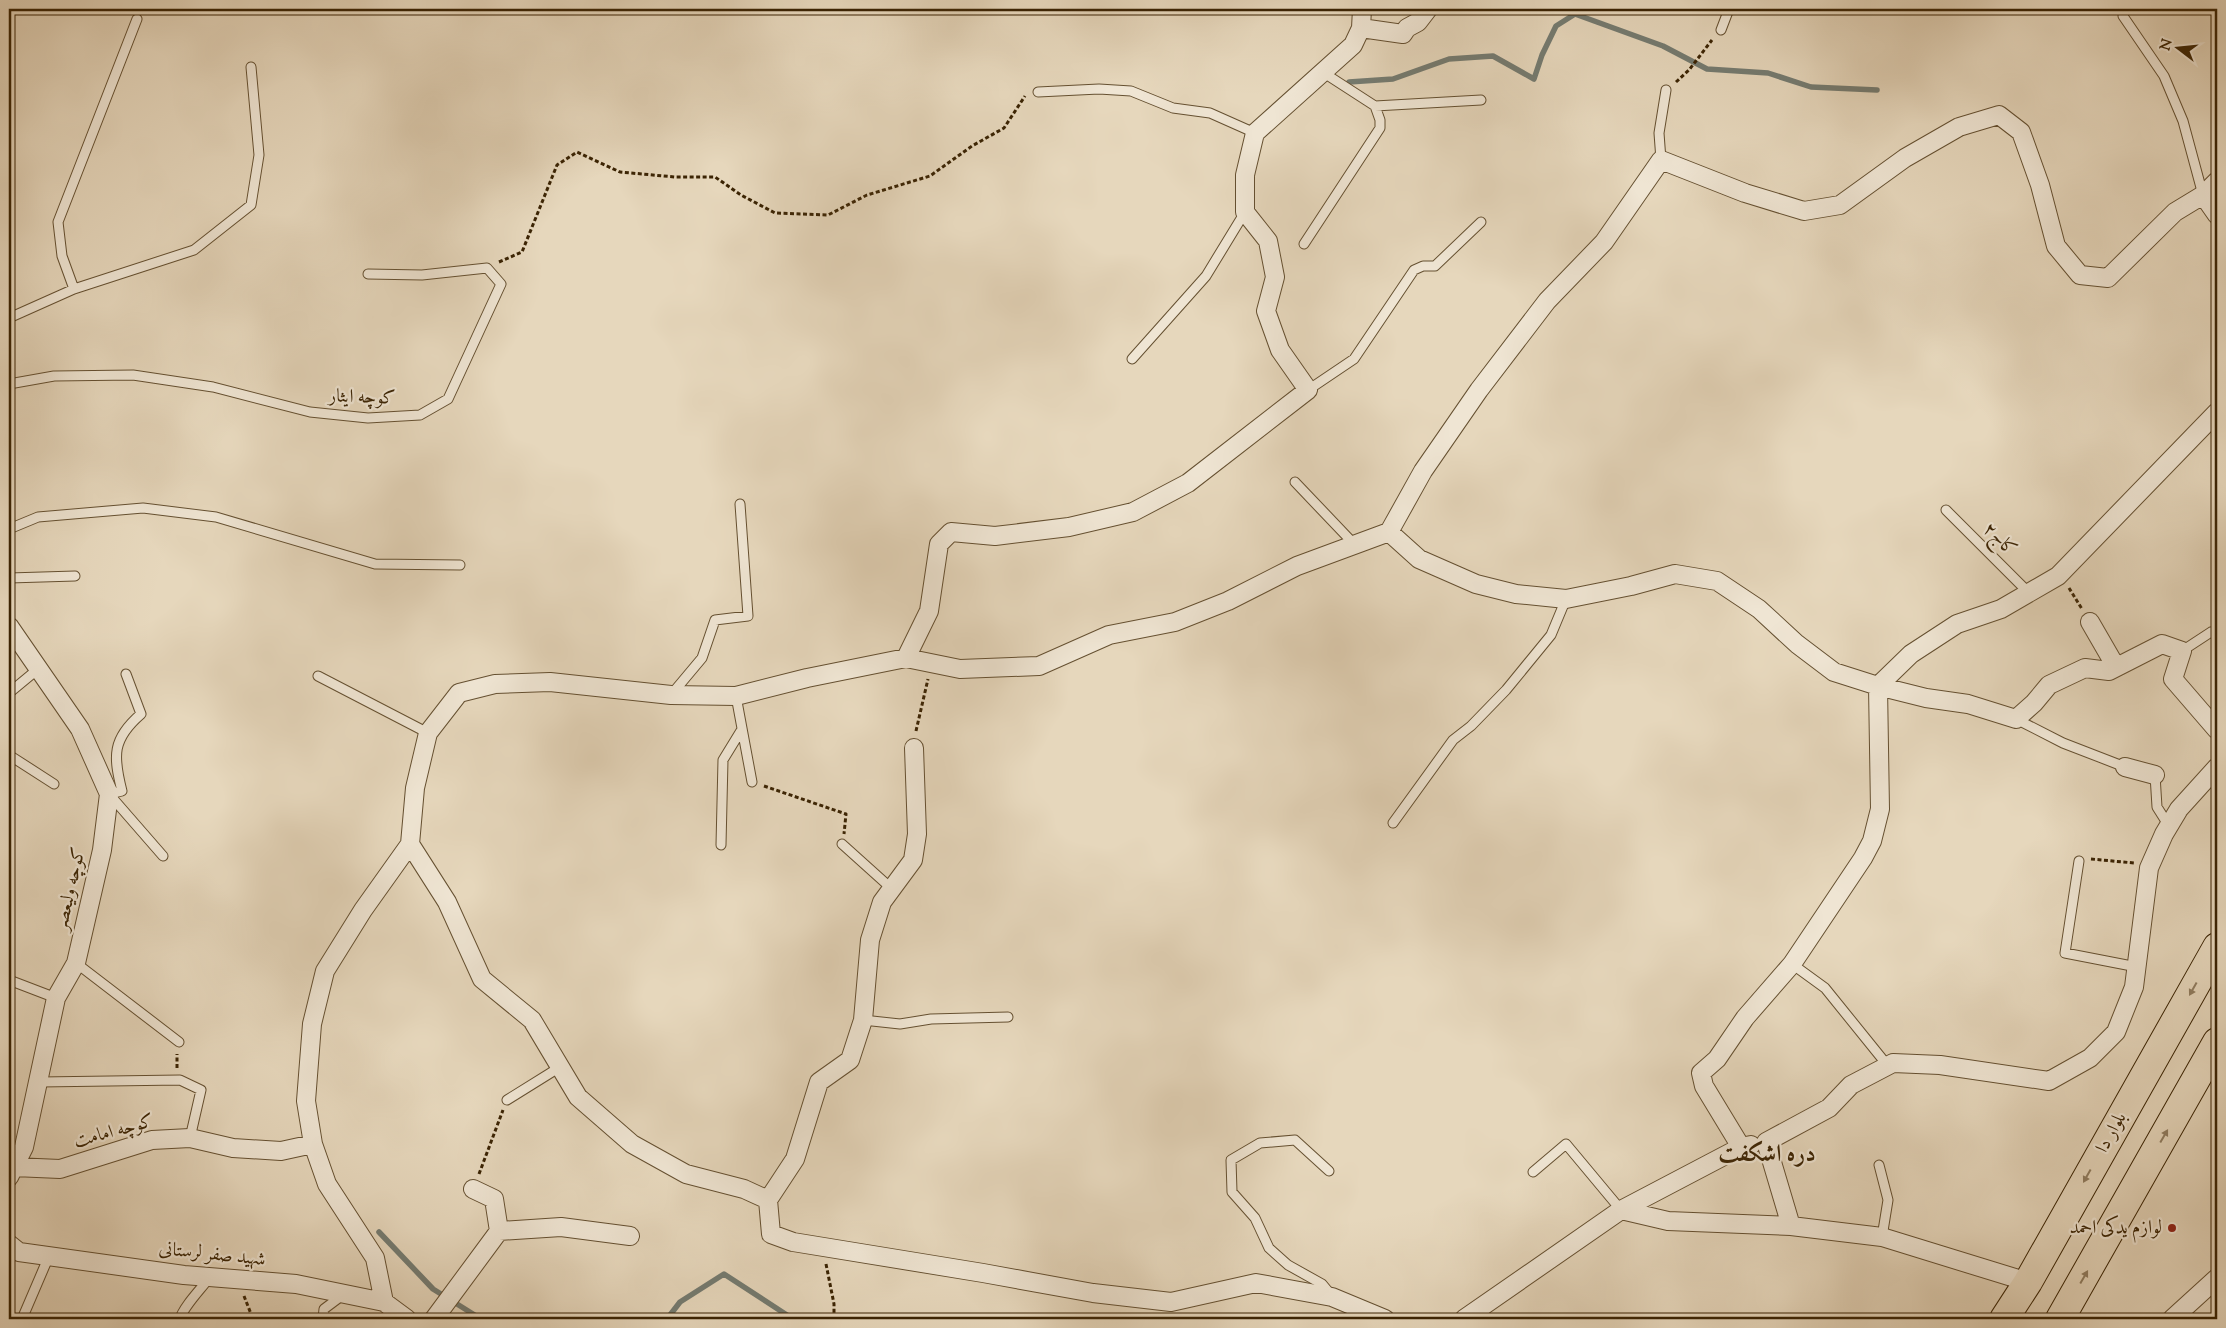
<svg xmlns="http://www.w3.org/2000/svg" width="2226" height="1328" viewBox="0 0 2226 1328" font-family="'Sorts Mill Goudy',Amiri,serif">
  <rect width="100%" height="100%" fill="#e6d7bc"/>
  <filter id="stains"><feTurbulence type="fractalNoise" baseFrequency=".004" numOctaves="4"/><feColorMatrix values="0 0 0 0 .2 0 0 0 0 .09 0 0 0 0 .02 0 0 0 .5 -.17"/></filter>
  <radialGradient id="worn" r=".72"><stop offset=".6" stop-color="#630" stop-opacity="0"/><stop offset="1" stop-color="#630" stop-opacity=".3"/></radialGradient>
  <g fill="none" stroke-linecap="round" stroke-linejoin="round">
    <!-- stream -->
    <path stroke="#757c72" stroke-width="5.5" d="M1349 82 1393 79 1449 59 1493 56 1534 79 1542 55 1556 26 1575 14 1663 46 1707 69 1768 73 1811 87 1877 90
      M379 1232 433 1289 481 1319
      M667 1319 680 1302 724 1274 793 1319"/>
    <defs>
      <path id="lane" d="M2123 16 2164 76 2183 121 2203 195
        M1721 30 1729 9
        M1038 92 1099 89 1131 91 1173 108 1210 113 1255 133
        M1375 106 1481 100
        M1661 160 1659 133 1666 90
        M1304 244 1380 128V120L1375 106 1324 73
        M74 289 62 256 58 222 137 19
        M9 318 74 289 194 250 251 205 259 155 251 67
        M1132 359 1206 276 1245 212
        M9 384 54 376 133 375 213 387 310 412 368 418 420 415 448 399 501 284 487 268 422 275 368 274
        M1308 390 1354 359 1414 270 1423 266H1435L1481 222
        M1295 482 1355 545
        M1946 510 2029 593
        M9 529 38 517 143 508 216 517 375 564 460 565
        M9 578 75 576
        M2182 651 2211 632 2217 631
        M126 674 141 714C112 739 113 756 122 791L109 794 163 856
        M318 676 428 733
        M9 693 38 669
        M671 695 702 658 715 620 748 616 740 504
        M736 696 752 782
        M2016 719 2063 743 2125 767
        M9 755 54 784
        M2155 775 2157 807 2169 826
        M1393 823 1453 740 1471 726 1506 690 1551 635 1566 599
        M842 844 892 889
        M721 845 723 760 742 729
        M2079 861 2065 953 2137 967
        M76 963 179 1042
        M1792 964 1825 988 1888 1066
        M9 980 56 998
        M863 1020 900 1024 931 1019 1008 1017
        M40 1082 180 1080 201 1090 190 1138
        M507 1100 560 1067
        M1879 1165 1888 1200 1882 1237
        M1329 1171 1295 1140 1260 1143 1231 1160 1232 1192 1255 1218 1269 1248 1288 1265 1322 1284 1332 1296
        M1533 1172 1566 1144 1621 1210
        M1480 1308 1488 1319
        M22 1319 49 1256
        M180 1319C183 1307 201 1289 210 1277
        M323 1319 324 1309 344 1294"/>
      <path id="street" d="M1361 28 1403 34 1407 28 1418 22 1428 9
        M2203 195 2217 215
        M1389 532 1419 559 1476 584 1516 594 1566 599 1631 586 1675 574 1717 581 1759 609 1797 644 1834 672 1878 686 1880 809 1872 841 1863 858 1792 964 1745 1018 1717 1059 1701 1073 1704 1086 1741 1147
        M2090 622 2116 667
        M9 626 80 729 109 794 102 850 76 963 56 998 24 1147 9 1177
        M906 658 929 611 939 544 951 532 995 536 1069 527 1133 512 1188 483 1308 390 1280 350 1266 311 1275 277 1268 241 1245 212V175L1255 133 1353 45 1361 28 1362 9
        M1878 686 1911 654 1957 624 2001 609 2058 576 2217 412
        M1878 686 1926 698 1968 704 2016 719 2034 703 2049 685 2085 668 2109 671 2162 644 2182 651 2173 679 2217 730
        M2125 767 2155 775
        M410 844 447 902 482 979 532 1020 578 1097 632 1144 686 1174 744 1189 768 1200 771 1234 793 1242 983 1273 1093 1293 1171 1302 1256 1283 1332 1297 1385 1319
        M1751 1145 1741 1147 1621 1210 1668 1221 1791 1226
        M14 1167 60 1169 152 1140 190 1138 233 1148 281 1151 313 1144
        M768 1200 795 1159 819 1082 850 1060 863 1020 870 940 882 902 913 860 917 834 914 748
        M499 1231 561 1227 630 1236
        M9 1244 19 1252 184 1275 296 1284 384 1302 407 1319
        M2028 1282 1882 1237 1791 1226 1766 1142 1829 1108 1851 1085 1893 1063 1940 1065 2049 1081 2090 1058 2116 1032 2134 987 2149 868 2164 834 2179 809 2217 767
        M384 1302 375 1258 327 1184 313 1144 306 1101 312 1024 325 971 363 910 410 844 415 788 428 733 459 693 495 684 550 682 671 695 736 696 807 678 906 658 960 669 1039 666 1109 635 1175 622 1228 601 1297 566 1389 532 1423 471 1479 390 1547 301 1604 242 1661 160 1745 193 1804 211 1840 205 1905 158 1959 127 1999 115 2021 132 2040 185 2056 246 2080 275 2108 278 2175 212 2203 195 2217 181
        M434 1319 499 1231 494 1199 473 1189
        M1464 1319 1621 1210
        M2172 1319 2217 1278"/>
      <path id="primary" d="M2004 1319 2028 1282 2217 947
        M2060 1319 2217 1042"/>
    </defs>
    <!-- lane casing -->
    <use href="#lane" stroke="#655031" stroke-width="11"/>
    <!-- street casing -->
    <use href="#street" stroke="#655031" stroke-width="20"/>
    <!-- primary casing -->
    <use href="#primary" stroke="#3a2303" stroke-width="30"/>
    <!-- path -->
    <path stroke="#3a2303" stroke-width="3" stroke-dasharray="4 2.5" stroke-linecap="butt" d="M1676 82 1689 70 1712 40
      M499 262 522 252 557 165 577 152 620 172 675 177H715L741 195 775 213 828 215 867 195 930 176 972 146 1004 128 1025 96
      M2069 588 2082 609
      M916 731 928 679
      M764 786 846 814 844 834
      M2091 859 2134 863
      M177 1068V1054
      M479 1174 503 1110
      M826 1264 834 1304V1319
      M244 1296 253 1319"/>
    <!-- lane -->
    <use href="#lane" stroke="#efe5d3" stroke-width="9"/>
    <!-- street -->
    <use href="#street" stroke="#efe5d3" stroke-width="18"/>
    <!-- primary -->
    <use href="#primary" stroke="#e6d7bc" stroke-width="28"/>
  </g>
  <!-- one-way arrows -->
  <defs><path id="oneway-solid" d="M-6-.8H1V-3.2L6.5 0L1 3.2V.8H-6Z" transform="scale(1.25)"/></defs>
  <g fill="#907d60">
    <use href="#oneway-solid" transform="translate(2193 989) rotate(119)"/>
    <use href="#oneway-solid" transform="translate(2164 1136) rotate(-60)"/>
    <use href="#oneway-solid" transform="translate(2087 1176) rotate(119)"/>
    <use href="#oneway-solid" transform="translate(2084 1277) rotate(-60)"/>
  </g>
  <!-- markers -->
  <circle fill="#8f2418" stroke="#efe5d3" stroke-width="2" cx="2172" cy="1228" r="5"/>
  <g text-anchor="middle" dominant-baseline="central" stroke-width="4.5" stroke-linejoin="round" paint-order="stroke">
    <!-- street labels -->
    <g font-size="19" fill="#3a2303" stroke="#efe5d3">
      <text transform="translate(362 398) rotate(2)">کوچه ایثار</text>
      <text transform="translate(1999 540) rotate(45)">کاج۲</text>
      <text transform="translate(71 889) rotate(-77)">کوچه ولیعصر</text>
      <text transform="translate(114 1132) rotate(-15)">کوچه امامت</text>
      <text transform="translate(2112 1133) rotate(-61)">بلوار دا</text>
      <text transform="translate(212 1255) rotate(6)">شهید صفر لرستانی</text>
    </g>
    <!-- poi labels -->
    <g font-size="19" fill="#3a2303" stroke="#efe5d3" text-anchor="end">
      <text x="2162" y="1228">لوازم یدکی احمد</text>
    </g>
    <!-- district labels -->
    <g font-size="24" font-weight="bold" fill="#3a2303" stroke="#efe5d3">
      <text x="1767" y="1155">دره اشکفت</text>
    </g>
  </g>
  <!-- margin -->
  <rect width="2226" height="1328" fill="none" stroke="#e6d7bc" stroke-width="30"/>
  <rect x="10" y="10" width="2206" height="1308" fill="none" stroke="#3a2303" stroke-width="2.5"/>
  <rect x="15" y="15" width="2196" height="1298" fill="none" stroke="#3a2303"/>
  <!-- north arrow -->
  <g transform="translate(2178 48) rotate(286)" stroke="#efe5d3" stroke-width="4" paint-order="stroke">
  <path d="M0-4L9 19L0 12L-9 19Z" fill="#3a2303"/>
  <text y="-8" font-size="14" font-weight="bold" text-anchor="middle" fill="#3a2303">N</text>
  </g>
  <rect width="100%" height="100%" filter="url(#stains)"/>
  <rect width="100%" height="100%" fill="url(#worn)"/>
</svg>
